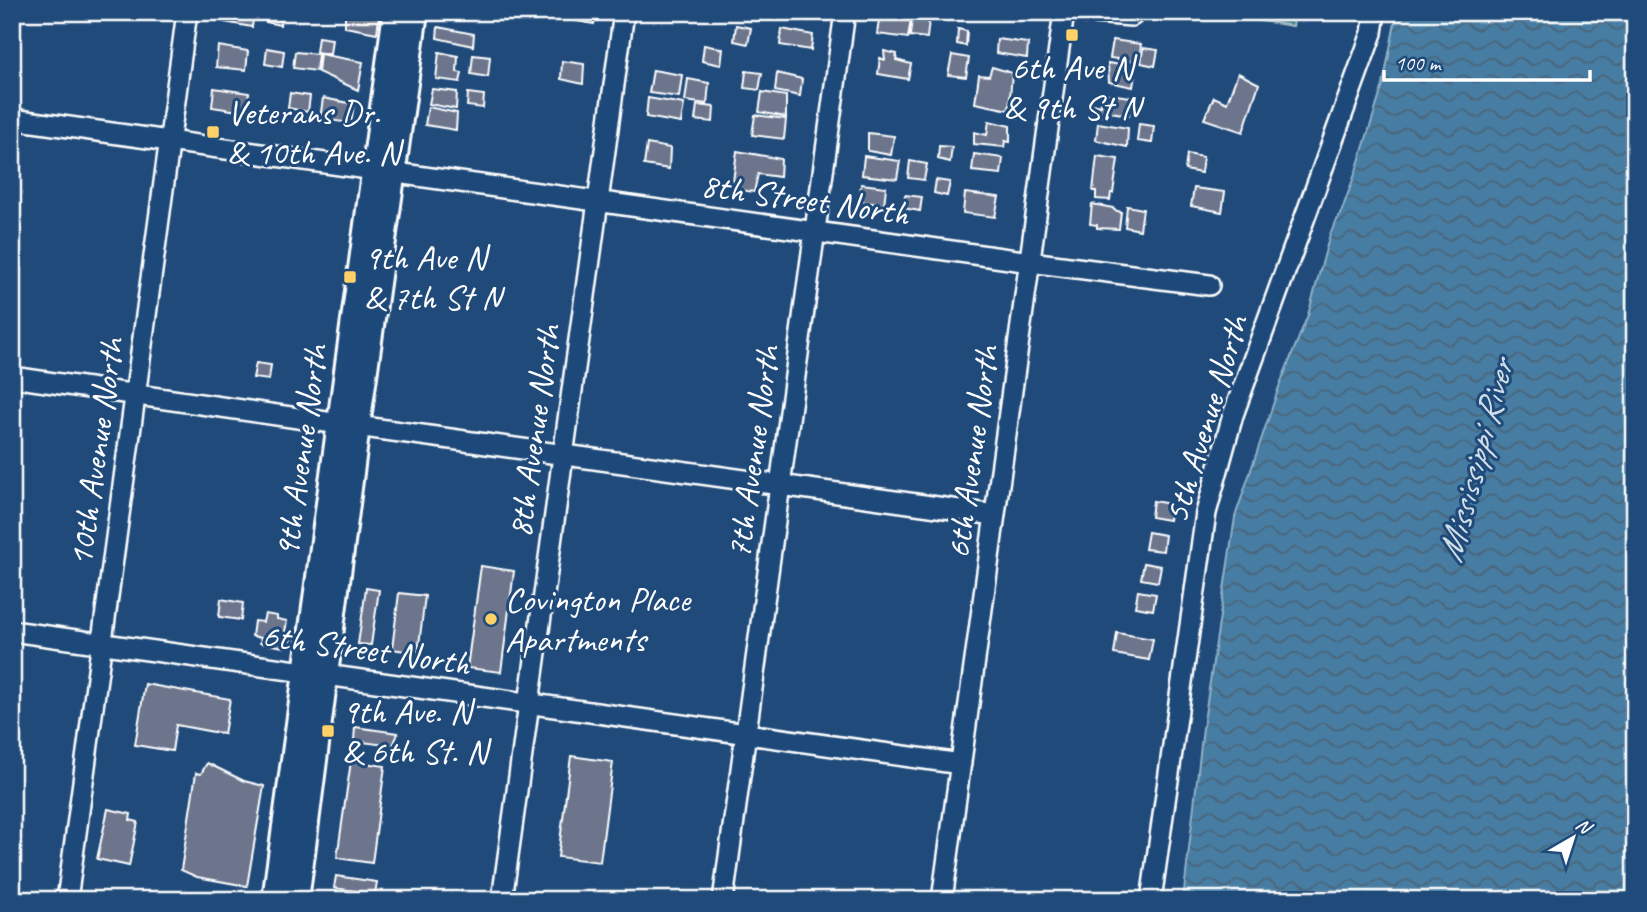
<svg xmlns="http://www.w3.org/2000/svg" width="1647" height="912" viewBox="0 0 1647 912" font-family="Caveat,sans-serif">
  <defs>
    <pattern id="water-waves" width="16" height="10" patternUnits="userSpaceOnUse" patternTransform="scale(1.75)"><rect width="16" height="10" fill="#477da3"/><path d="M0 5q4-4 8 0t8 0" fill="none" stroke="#4a6478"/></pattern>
  </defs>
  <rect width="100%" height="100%" fill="#1f4a7a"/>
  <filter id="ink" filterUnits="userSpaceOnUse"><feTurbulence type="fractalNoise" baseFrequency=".0143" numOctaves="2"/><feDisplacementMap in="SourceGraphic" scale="14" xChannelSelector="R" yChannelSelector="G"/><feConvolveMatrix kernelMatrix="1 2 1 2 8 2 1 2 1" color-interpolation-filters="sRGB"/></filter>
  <g filter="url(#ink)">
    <!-- green -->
    <path fill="#497d8a" stroke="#a4bec4" stroke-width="2" d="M1205 12H1295L1293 26Z"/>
    <!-- water -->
    <path fill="url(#water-waves)" stroke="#91b1c8" stroke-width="2" d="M1397 12H1635V900H1183L1203 728 1235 517 1280 384 1308 315 1330 234 1342 210 1356 171 1383 85Z"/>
    <!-- building -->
    <path fill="#6c758c" stroke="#fff" stroke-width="2" d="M225 12H254L252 27 224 22Z
      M268 12 282 14 280 25 266 22Z
      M572 12H596L594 24 571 20Z
      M345 13 379 17 377 33 345 27Z
      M880 13 911 19 908 38 877 34Z
      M912 18 929 20 927 38 910 36Z
      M736 25 751 28 748 44 734 41Z
      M438 27 474 34 473 46 437 38Z
      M782 29 813 35 811 50 780 45Z
      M958 29 967 31 966 46 957 44Z
      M318 37 332 39 330 54 316 52Z
      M997 39 1028 43 1027 58 996 53Z
      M1113 40 1141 44 1139 62 1110 58Z
      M704 45 723 49 721 65 702 61Z
      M218 46 248 51 246 70 216 67Z
      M267 48 284 51 282 67 265 64Z
      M1143 48 1158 50 1155 66 1141 63Z
      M884 51 897 54 896 60 911 64 908 79 878 74 880 58 885 60Z
      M295 52 318 54 316 71 293 68Z
      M439 52 458 56 457 72 462 73 460 82 436 79Z
      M320 54 363 62 358 90 318 72Z
      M473 55 490 57 488 77 471 74Z
      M952 55 969 58 966 77 948 75Z
      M562 61 584 64 583 84 561 79Z
      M1108 63 1136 67 1133 87 1109 82Z
      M992 67 1012 73 1009 110 975 103 979 75 989 76Z
      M653 70 682 75 679 97 649 93Z
      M746 71 762 73 759 90 744 88Z
      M777 73 802 79 800 96 775 91Z
      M1238 73 1259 84 1243 132 1204 119 1214 97 1227 103Z
      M688 79 709 83 707 104 685 101Z
      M214 88 249 93 245 112 212 107Z
      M432 89 457 92 456 109 429 104Z
      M762 92 786 96V117L759 112Z
      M290 93 310 96 308 112 288 108Z
      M468 93 484 95 483 108 467 106Z
      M1101 93 1131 97 1129 115 1110 112 1109 117 1091 114 1092 104 1101 106Z
      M323 98 354 104 351 123 320 119Z
      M648 98 684 104 681 123 646 117Z
      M697 105 714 107 713 122 695 120Z
      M428 107 457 113 456 130 425 125Z
      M755 115 786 119 784 139 752 135Z
      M989 121 1010 126V142L1005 141 1004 147 974 144V132L987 135Z
      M1098 123 1128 128 1127 147 1096 140Z
      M1139 124 1154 126 1152 143 1137 141Z
      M868 133 894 136 891 155 868 151Z
      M647 144 670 148 669 169 644 165Z
      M939 146 952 147 950 162 938 159Z
      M737 151 781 159 780 177 758 174 754 192 732 189Z
      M974 154 1003 158 1001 174 972 171Z
      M1187 154 1203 157 1201 173 1185 170Z
      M864 156 900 161 897 179 862 175Z
      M1097 156 1118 159 1113 193H1111L1110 200 1096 199V191H1093Z
      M910 161 927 164 924 180 908 178Z
      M936 180 950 182 947 196 934 193Z
      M861 184 886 187 884 205 859 201Z
      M1194 188 1225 192 1222 212 1191 206Z
      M965 193 999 197 995 217 963 213Z
      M905 195 922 197 920 211 903 208Z
      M1092 204 1113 208 1114 210 1121 212 1119 229 1097 228V225L1090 224Z
      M1127 206 1143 209 1140 230 1125 227Z
      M256 363 271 365 269 380 253 378Z
      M1153 501 1171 504 1169 520 1151 517Z
      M1148 532 1165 535 1163 551 1145 549Z
      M1144 563 1161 566 1158 582 1141 579Z
      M481 566 514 571 501 672 467 668Z
      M366 588 379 590 371 645 358 644Z
      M1138 591 1156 594 1153 610 1135 607Z
      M399 593 425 596 418 653 392 649Z
      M221 599 243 603 241 620 219 617Z
      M265 614 277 616V619L287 621 285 632 292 633 289 646 284 645V647L260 643 261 638 252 636 254 621 263 622Z
      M1117 633 1153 639 1149 660 1114 654Z
      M145 684 230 699 224 734 176 725 172 751 135 745Z
      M355 727 398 733 393 746 354 741Z
      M571 756 613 762 600 862 558 857Z
      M351 761 385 766 372 863 337 858Z
      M207 763 244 781 264 786 247 886 197 877 181 870 196 773 201 774Z
      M108 809 131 814 130 820 138 822 129 866 97 859Z
      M336 876 377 882 375 894 334 888Z"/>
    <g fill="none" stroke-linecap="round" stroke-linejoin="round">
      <defs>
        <path id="minor" d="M1080 12 1132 16
          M12 119 1030 262 1209 285
          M12 377 340 424
          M357 426 995 515
          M12 631 961 764
          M67 900 187 12
          M502 900 624 12
          M723 900 845 12
          M942 900 1064 12
          M1151 900 1206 513 1233 415 1372 33 1375 12"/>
        <path id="major" d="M275 900 396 12
          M296 900 357 426 415 12"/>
      </defs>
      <!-- minor casing -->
      <use href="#minor" stroke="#fff" stroke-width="24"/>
      <!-- major casing -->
      <use href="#major" stroke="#fff" stroke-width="30"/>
      <!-- minor -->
      <use href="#minor" stroke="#1f4a7a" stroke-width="19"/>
      <!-- major -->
      <use href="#major" stroke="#1f4a7a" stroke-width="24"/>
    </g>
  </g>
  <!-- markers -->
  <g fill="#ffd166" stroke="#1f4a7a" stroke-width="2.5">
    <rect x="1065" y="28" width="14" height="14" rx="3.5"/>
    <rect x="206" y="125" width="14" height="14" rx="3.5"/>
    <rect x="343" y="270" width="14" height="14" rx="3.5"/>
    <circle cx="491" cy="619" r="7"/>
    <rect x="321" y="724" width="14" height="14" rx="3.5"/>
  </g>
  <g text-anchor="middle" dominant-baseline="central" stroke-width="6" stroke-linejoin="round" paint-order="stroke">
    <!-- poi labels -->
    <g font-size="35" fill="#fff" stroke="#1f4a7a" text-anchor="start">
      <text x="1072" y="67" text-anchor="middle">6th Ave N<tspan x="1072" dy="40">&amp; 9th St N</tspan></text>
      <text x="227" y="112">Veterans Dr.<tspan x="227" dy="40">&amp; 10th Ave. N</tspan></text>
      <text x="364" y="257">9th Ave N<tspan x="364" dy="40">&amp; 7th St N</tspan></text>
      <text x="505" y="599">Covington Place<tspan x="505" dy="40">Apartments</tspan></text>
      <text x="342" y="711">9th Ave. N<tspan x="342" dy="40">&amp; 6th St. N</tspan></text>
    </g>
    <!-- street labels -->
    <g font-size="35" fill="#fff" stroke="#1f4a7a">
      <text transform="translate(805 199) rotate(8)">8th Street North</text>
      <text transform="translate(1206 419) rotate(-73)">5th Avenue North</text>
      <text transform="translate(534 431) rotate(-82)">8th Avenue North</text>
      <text transform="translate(301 451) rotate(-82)">9th Avenue North</text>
      <text transform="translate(96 452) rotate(-82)">10th Avenue North</text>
      <text transform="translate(753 452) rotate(-82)">7th Avenue North</text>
      <text transform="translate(972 452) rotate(-82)">6th Avenue North</text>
      <text transform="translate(366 649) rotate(8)">6th Street North</text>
    </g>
    <!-- water labels -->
    <g font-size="37" font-style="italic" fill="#d1dee8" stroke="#1f4a7a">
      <text transform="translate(1475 461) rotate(-75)">Mississippi River</text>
    </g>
  </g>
  <!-- margin -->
  <rect width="1647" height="912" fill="none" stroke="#1f4a7a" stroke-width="42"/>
  <rect x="21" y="21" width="1605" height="870" fill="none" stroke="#fff" stroke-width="2.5" filter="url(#ink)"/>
  <!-- north arrow -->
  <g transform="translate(1573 838) rotate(39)" stroke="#1f4a7a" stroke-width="5" paint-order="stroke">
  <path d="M0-5L12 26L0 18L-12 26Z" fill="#ffffff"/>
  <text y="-10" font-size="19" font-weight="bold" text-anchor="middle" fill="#ffffff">N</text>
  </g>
  <!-- scale -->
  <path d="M1384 70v10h206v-10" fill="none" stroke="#ffffff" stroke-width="3.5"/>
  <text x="1395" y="70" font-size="21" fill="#ffffff" stroke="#1f4a7a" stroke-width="5" paint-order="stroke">100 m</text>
</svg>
